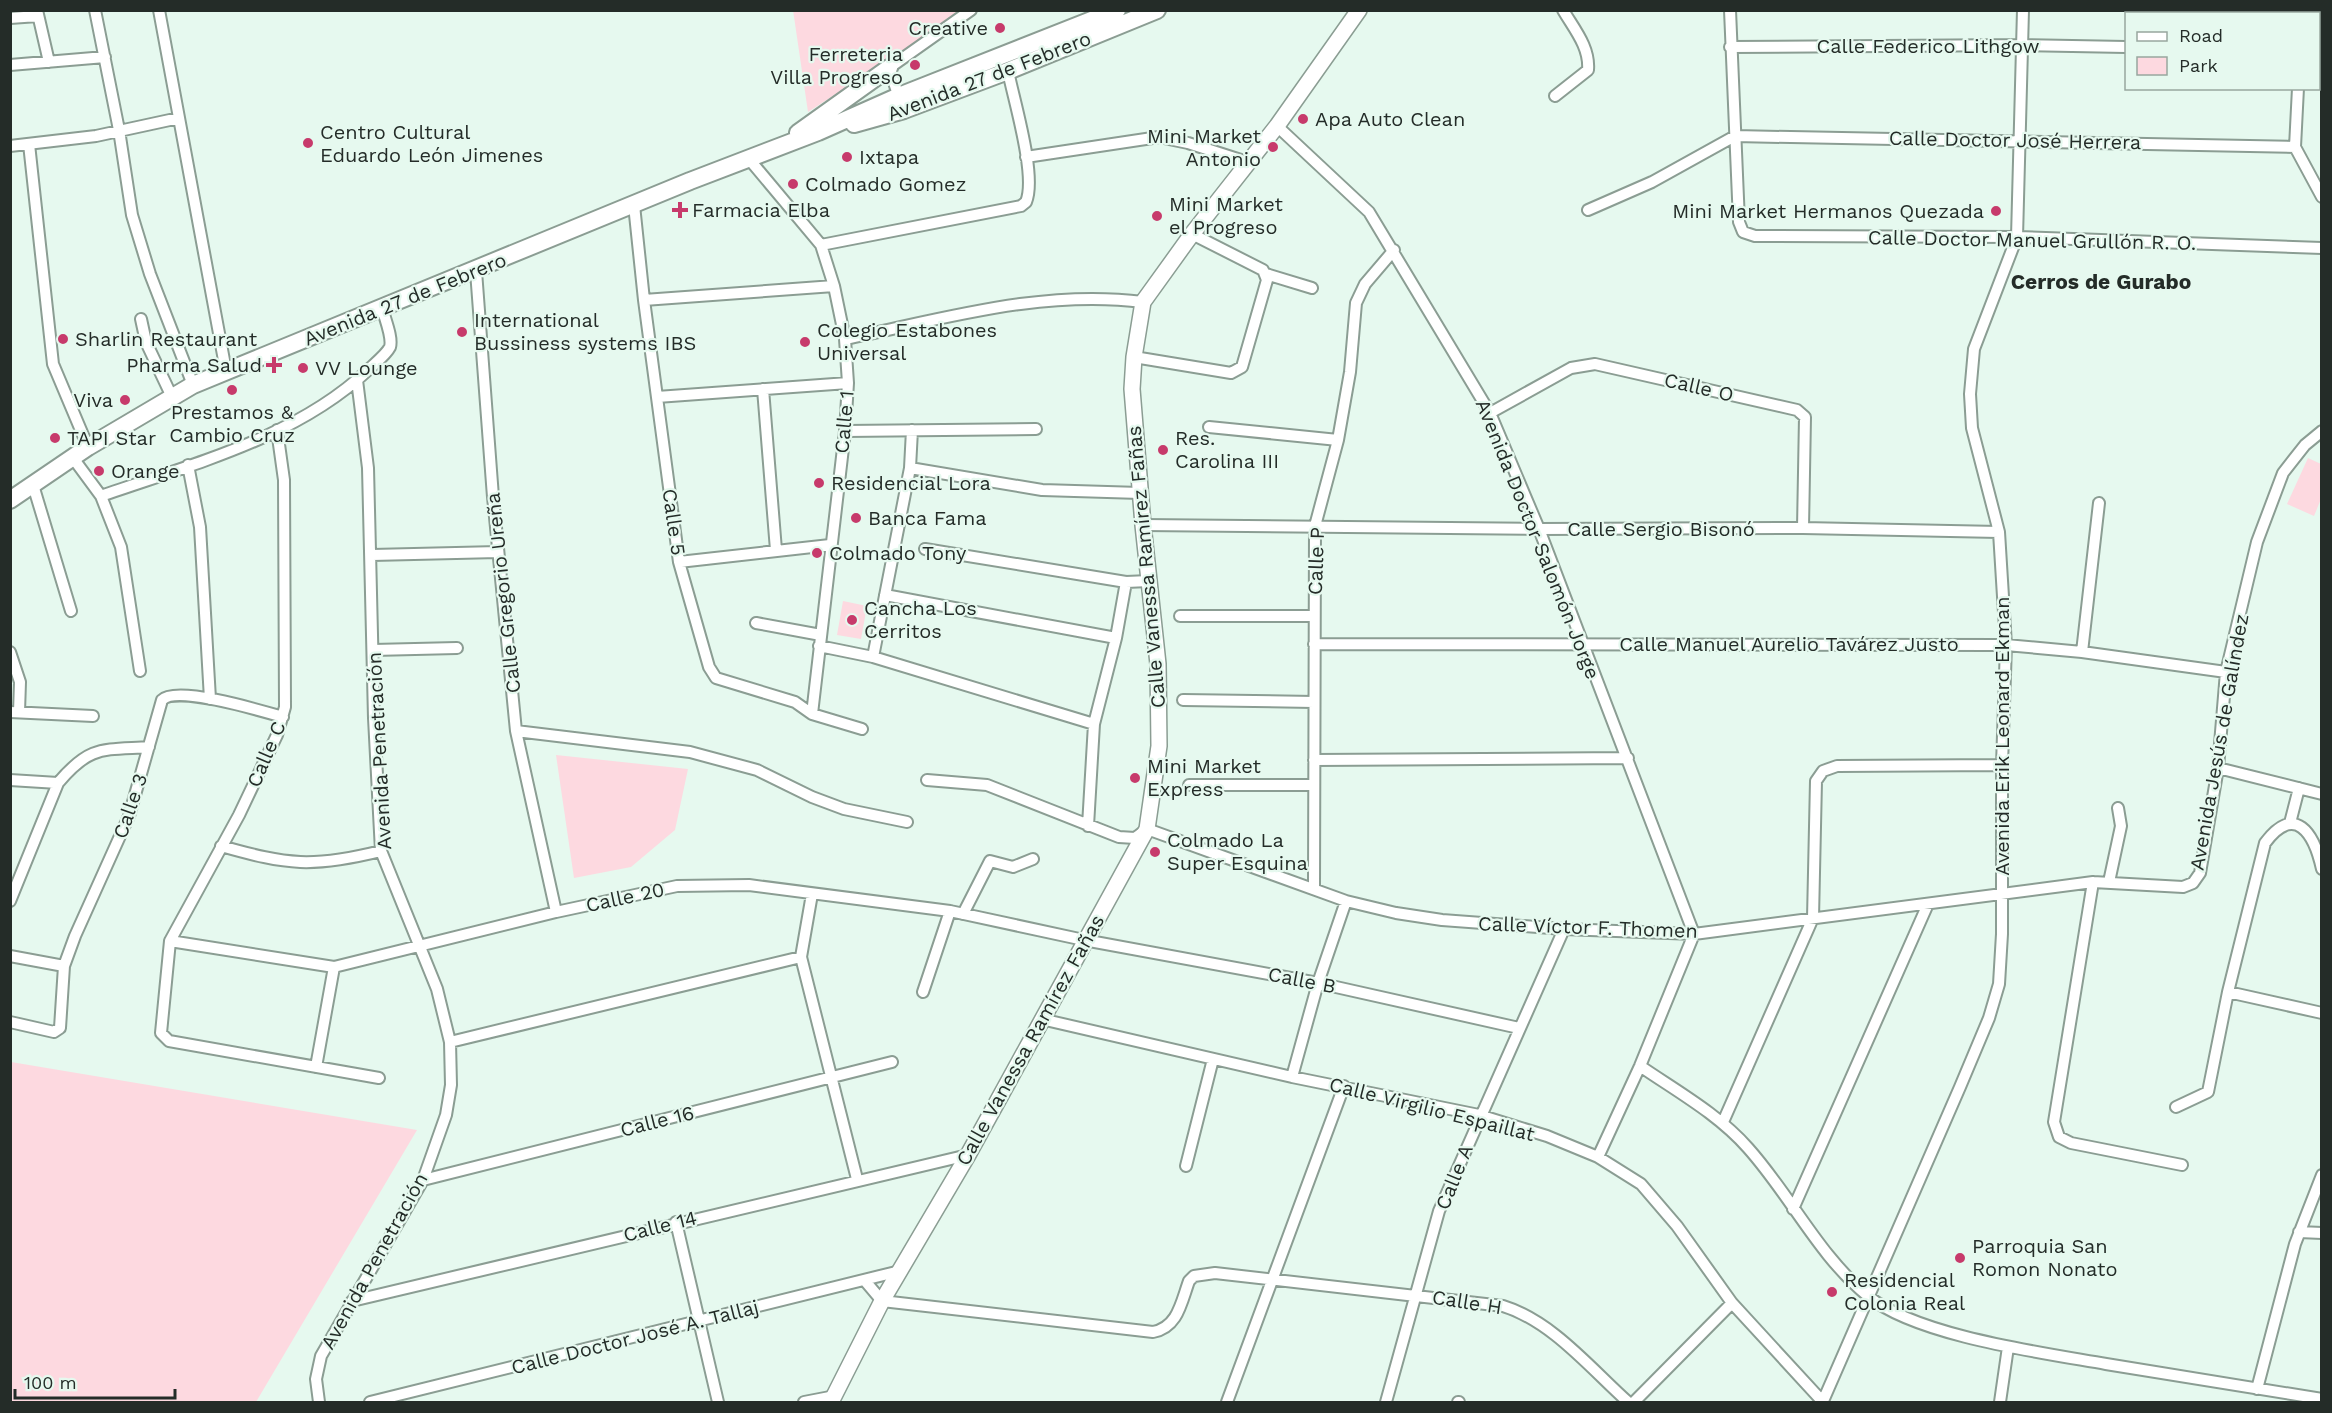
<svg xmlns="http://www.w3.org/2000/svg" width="2332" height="1413" viewBox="0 0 2332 1413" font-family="'Work Sans',sans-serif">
  <rect width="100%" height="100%" fill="#e6f9ef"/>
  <!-- green -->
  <path fill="#fdd9e0" d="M793 10 964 11 808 112Z
    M2308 458 2321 464V499L2314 516 2287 504Z
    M843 601 867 606 861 639 837 635Z
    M556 755 688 769 675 830 631 867 574 878Z
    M11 1062 417 1130 256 1402H11Z"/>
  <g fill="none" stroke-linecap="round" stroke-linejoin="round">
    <defs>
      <path id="street" d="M37 10 49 62
        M95 10 119 130 132 215 150 274 193 385
        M159 10 226 371
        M1730 10 1739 222 1743 232 1755 236 2017 237 2322 248
        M10 18 38 16
        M2318 31 2322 25
        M1730 47 2022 45 2126 47
        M10 65 105 57
        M2298 88 2295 147 2322 197
        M1555 96 1588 70C1590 47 1574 29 1563 10
        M900 100 889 68 971 10
        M1277 126 1369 212 1490 413 1539 529 1694 934 1640 1066 1598 1157
        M29 144 53 364 88 447
        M10 146 96 136 179 118
        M1026 157 1159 137 1188 143 1247 162
        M749 159 821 245 834 286 845 339 848 383 845 431 812 714
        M634 205 644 300 679 562 709 667 716 678 795 702 812 714 862 729
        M1588 210 1652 182 1735 136 2295 147
        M821 245 1021 206 1026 202C1037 176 1014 101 1008 71
        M476 271 493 497 516 731 556 912
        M1266 274 1312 288
        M644 300 834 286
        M141 319 146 342 172 397
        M845 339C943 319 1042 289 1143 302
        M1134 357 1231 373 1242 367 1267 280 1263 270 1192 234
        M763 389 776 550
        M657 397 848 383
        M1490 413 1571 368 1595 364 1797 410 1805 417 1803 528
        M1209 427 1338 440
        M277 430 284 480 285 707 277 735 239 815 170 941 161 1033 169 1041 379 1078
        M845 431 1036 429
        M73 458 101 496 121 547 140 671
        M188 465 200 527 210 699
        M910 468 1042 490 1140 493
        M33 485 71 611
        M101 496C192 464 296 438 368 370 374 364 386 355 390 347 393 337 384 317 382 307
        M1143 525 1539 529 1803 528 1999 532
        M925 549 1126 582 1149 581
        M372 555 498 552
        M679 562 830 545
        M885 595 1116 638
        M1180 616H1314
        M756 623 821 635
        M1314 644 2006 645 2082 652 2226 672
        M819 646 873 657 1094 724
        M373 650 457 648
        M10 652 20 682 19 712
        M2082 652 2099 503
        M873 657 910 468 912 430
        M1183 700 1314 702
        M10 712 93 716
        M516 731 690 752 757 770 812 797 844 809 907 822
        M1314 760 1628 758
        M2218 768 2322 794
        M10 780 58 783
        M927 780 987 785 1119 837 1135 838 1147 829 1346 901 1396 913 1442 920 1564 929 1694 934 2093 882 2183 887 2193 883 2200 873 2218 768 2226 672 2257 542 2283 473 2305 445 2322 431
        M1189 785H1314
        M2290 823 2299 788
        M1088 826 1094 724 1116 638 1126 582
        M221 846C288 865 312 868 381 851
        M2093 882 2054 1122 2059 1137 2071 1143 2182 1165
        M2109 882 2121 826 2118 808
        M1314 889 1315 526 1338 440 1350 372 1356 303 1365 284 1394 250
        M812 894 801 957 857 1179
        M10 901 58 783C90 745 102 750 149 747
        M963 914 990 861 1013 867 1033 859
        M170 941 334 967 556 912 677 886 749 885 950 911 1084 940 1318 983 1519 1028
        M10 956 64 966
        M923 992 950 911
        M2228 992 2322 1013
        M1041 1019 1292 1077 1479 1115 1547 1136 1598 1157 1641 1184 1677 1226 1732 1303 1823 1402
        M10 1022 54 1032 60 1028 64 966 75 936 129 816 162 700C176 685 262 711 283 717
        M450 1042 801 957
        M1640 1066C1678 1092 1718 1114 1748 1148 1791 1196 1818 1255 1868 1296 1916 1336 2044 1353 2106 1364 2178 1376 2250 1388 2322 1399
        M316 1067 334 967
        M1292 1077 1318 983 1346 901
        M2176 1107 2208 1092 2228 992 2265 843C2295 803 2314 833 2322 869
        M1723 1122 1813 918 1816 781 1823 771 1837 766 2002 765
        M1186 1166 1213 1059
        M423 1180 892 1062
        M1793 1209 1928 904
        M676 1222 718 1402
        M2299 1232 2322 1233
        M866 1282 882 1301 1153 1332C1178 1327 1181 1303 1189 1281L1194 1276 1215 1273 1503 1306C1552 1321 1591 1369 1628 1402
        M352 1301 968 1155
        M2257 1389 2295 1244 2322 1175
        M1823 1401 1960 1087 1989 1018 1999 984 2002 934V765L2006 645 1999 532 1972 428 1970 394 1974 349 2017 237 2023 10
        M319 1402 316 1379 321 1356 423 1180 446 1115 451 1085 450 1042 437 989 381 851 374 718 368 468 357 380
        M370 1402 900 1271
        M804 1402 835 1396
        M1227 1402 1344 1086
        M1386 1402 1439 1211 1564 929
        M1458 1402H1459
        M1634 1402 1732 1303
        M2000 1402 2008 1347"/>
      <path id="secondary" d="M831 1402 882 1301 968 1155 1147 829 1159 746 1158 664 1143 525 1132 389 1134 357 1143 302 1192 234 1277 126 1359 10"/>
      <path id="primary" d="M854 124 904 110 1008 71 1157 10
        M798 133 889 68
        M10 500 88 447 193 385 690 181 818 132 899 96 1117 10"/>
    </defs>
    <!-- street casing -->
    <use href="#street" stroke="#8b9d93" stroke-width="14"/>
    <!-- secondary casing -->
    <use href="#secondary" stroke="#8b9d93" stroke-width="18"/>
    <!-- primary casing -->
    <use href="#primary" stroke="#8b9d93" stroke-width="20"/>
    <!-- street -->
    <use href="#street" stroke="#fff" stroke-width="10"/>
    <!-- secondary -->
    <use href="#secondary" stroke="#fff" stroke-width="15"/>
    <!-- primary -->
    <use href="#primary" stroke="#fff" stroke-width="16"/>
  </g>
  <!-- markers -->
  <g fill="#c73a6b" stroke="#e6f9ef" stroke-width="2">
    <circle cx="1000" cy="28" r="6"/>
    <circle cx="915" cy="65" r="6"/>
    <circle cx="1303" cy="119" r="6"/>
    <circle cx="308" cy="143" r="6"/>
    <circle cx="1273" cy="147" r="6"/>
    <circle cx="847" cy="157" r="6"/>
    <circle cx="793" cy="184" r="6"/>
    <path d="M677 201h6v6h6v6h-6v6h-6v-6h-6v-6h6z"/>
    <circle cx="1996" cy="211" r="6"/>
    <circle cx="1157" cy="216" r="6"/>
    <circle cx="462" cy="332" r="6"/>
    <circle cx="63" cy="339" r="6"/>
    <circle cx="805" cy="342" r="6"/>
    <path d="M271 356h6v6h6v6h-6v6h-6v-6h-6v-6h6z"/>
    <circle cx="303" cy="368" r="6"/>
    <circle cx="232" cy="390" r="6"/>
    <circle cx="125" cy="400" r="6"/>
    <circle cx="55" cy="438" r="6"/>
    <circle cx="1163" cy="450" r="6"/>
    <circle cx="99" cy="471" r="6"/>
    <circle cx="819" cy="483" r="6"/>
    <circle cx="856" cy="518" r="6"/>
    <circle cx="817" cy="553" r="6"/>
    <circle cx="852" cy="620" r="6"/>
    <circle cx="1135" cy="778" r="6"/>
    <circle cx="1155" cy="852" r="6"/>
    <circle cx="1960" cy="1258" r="6"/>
    <circle cx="1832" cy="1292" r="6"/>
  </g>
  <g text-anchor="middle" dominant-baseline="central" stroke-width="4.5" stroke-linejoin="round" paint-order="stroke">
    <!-- poi labels -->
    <g font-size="20" fill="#242c28" stroke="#e6f9ef" text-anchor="start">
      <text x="988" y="28" text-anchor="end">Creative</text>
      <text x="903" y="54" text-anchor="end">Ferreteria<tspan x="903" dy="23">Villa Progreso</tspan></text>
      <text x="1315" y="119">Apa Auto Clean</text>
      <text x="320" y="132">Centro Cultural<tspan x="320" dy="23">Eduardo León Jimenes</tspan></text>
      <text x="1261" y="136" text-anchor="end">Mini Market<tspan x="1261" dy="23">Antonio</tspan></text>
      <text x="859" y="157">Ixtapa</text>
      <text x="805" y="184">Colmado Gomez</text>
      <text x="1169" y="204">Mini Market<tspan x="1169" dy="23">el Progreso</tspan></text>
      <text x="692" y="210">Farmacia Elba</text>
      <text x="1984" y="211" text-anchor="end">Mini Market Hermanos Quezada</text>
      <text x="474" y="320">International<tspan x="474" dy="23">Bussiness systems IBS</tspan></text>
      <text x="817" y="330">Colegio Estabones<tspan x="817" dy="23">Universal</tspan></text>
      <text x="75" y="339">Sharlin Restaurant</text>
      <text x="262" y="365" text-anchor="end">Pharma Salud</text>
      <text x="315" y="368">VV Lounge</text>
      <text x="113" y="400" text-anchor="end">Viva</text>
      <text x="232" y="412" text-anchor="middle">Prestamos &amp;<tspan x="232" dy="23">Cambio Cruz</tspan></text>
      <text x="67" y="438">TAPI Star</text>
      <text x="1175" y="438">Res.<tspan x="1175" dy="23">Carolina III</tspan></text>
      <text x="111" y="471">Orange</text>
      <text x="831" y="483">Residencial Lora</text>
      <text x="868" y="518">Banca Fama</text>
      <text x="829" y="553">Colmado Tony</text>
      <text x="864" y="608">Cancha Los<tspan x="864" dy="23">Cerritos</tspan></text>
      <text x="1147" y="766">Mini Market<tspan x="1147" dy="23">Express</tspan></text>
      <text x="1167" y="840">Colmado La<tspan x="1167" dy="23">Super Esquina</tspan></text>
      <text x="1972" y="1246">Parroquia San<tspan x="1972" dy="23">Romon Nonato</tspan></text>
      <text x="1844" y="1280">Residencial<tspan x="1844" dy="23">Colonia Real</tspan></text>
    </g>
    <!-- street labels -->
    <g font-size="20" fill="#242c28" stroke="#e6f9ef">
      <text x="1928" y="46">Calle Federico Lithgow</text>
      <text transform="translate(989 76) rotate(-21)">Avenida 27 de Febrero</text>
      <text transform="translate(2015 140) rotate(1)">Calle Doctor José Herrera</text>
      <text transform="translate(2032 240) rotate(1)">Calle Doctor Manuel Grullón R. O.</text>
      <text transform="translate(405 299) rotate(-22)">Avenida 27 de Febrero</text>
      <text transform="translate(1699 387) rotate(13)">Calle O</text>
      <text transform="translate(844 422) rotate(-85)">Calle 1</text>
      <text transform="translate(674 522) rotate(82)">Calle 5</text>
      <text x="1661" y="529">Calle Sergio Bisonó</text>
      <text transform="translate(1538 539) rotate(68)">Avenida Doctor Salomón Jorge</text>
      <text transform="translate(1316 561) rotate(-88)">Calle P</text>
      <text transform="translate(1146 567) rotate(-95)">Calle Vanessa Ramírez Fañas</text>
      <text transform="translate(503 593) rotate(-96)">Calle Gregorio Ureña</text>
      <text x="1789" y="644">Calle Manuel Aurelio Tavárez Justo</text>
      <text transform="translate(2002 736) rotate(-90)">Avenida Erik Leonard Ekman</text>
      <text transform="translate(2219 742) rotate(-80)">Avenida Jesús de Galíndez</text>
      <text transform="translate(379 751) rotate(-93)">Avenida Penetración</text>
      <text transform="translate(266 754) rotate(-67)">Calle C</text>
      <text transform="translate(130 806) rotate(-71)">Calle 3</text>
      <text transform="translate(625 897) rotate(-12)">Calle 20</text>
      <text transform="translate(1588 927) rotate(2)">Calle Víctor F. Thomen</text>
      <text transform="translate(1302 980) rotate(11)">Calle B</text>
      <text transform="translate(1030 1040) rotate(-61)">Calle Vanessa Ramírez Fañas</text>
      <text transform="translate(1432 1109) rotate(14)">Calle Virgilio Espaillat</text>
      <text transform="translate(657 1121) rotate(-14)">Calle 16</text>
      <text transform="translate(1454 1177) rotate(-68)">Calle A</text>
      <text transform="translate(660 1226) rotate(-14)">Calle 14</text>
      <text transform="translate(374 1261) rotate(-61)">Avenida Penetración</text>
      <text transform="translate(1467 1302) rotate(9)">Calle H</text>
      <text transform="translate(635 1337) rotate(-14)">Calle Doctor José A. Tallaj</text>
    </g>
    <!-- neighbourhood labels -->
    <g font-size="21" font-weight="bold" fill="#242c28" stroke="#e6f9ef">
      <text x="2101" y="281">Cerros de Gurabo</text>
    </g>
  </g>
  <!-- border -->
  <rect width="2332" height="1413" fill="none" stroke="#242c28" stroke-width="24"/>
  <!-- legend -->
  <rect x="2125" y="12" width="195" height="78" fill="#e6f9ef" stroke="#98a79f" stroke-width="1.5"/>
  <rect x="2137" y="32" width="30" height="9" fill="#ffffff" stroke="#98a79f" stroke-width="1.5"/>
  <text x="2179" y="42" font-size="18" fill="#242c28">Road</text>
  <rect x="2137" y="57" width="30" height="18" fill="#fdd9e0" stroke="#98a79f" stroke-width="1.5"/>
  <text x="2179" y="72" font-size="18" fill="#242c28">Park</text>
  <!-- scale -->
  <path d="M15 1389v9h160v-9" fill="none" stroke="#242c28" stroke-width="3"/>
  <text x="24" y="1389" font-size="18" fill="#242c28" stroke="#e6f9ef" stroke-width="4.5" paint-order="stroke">100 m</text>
</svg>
